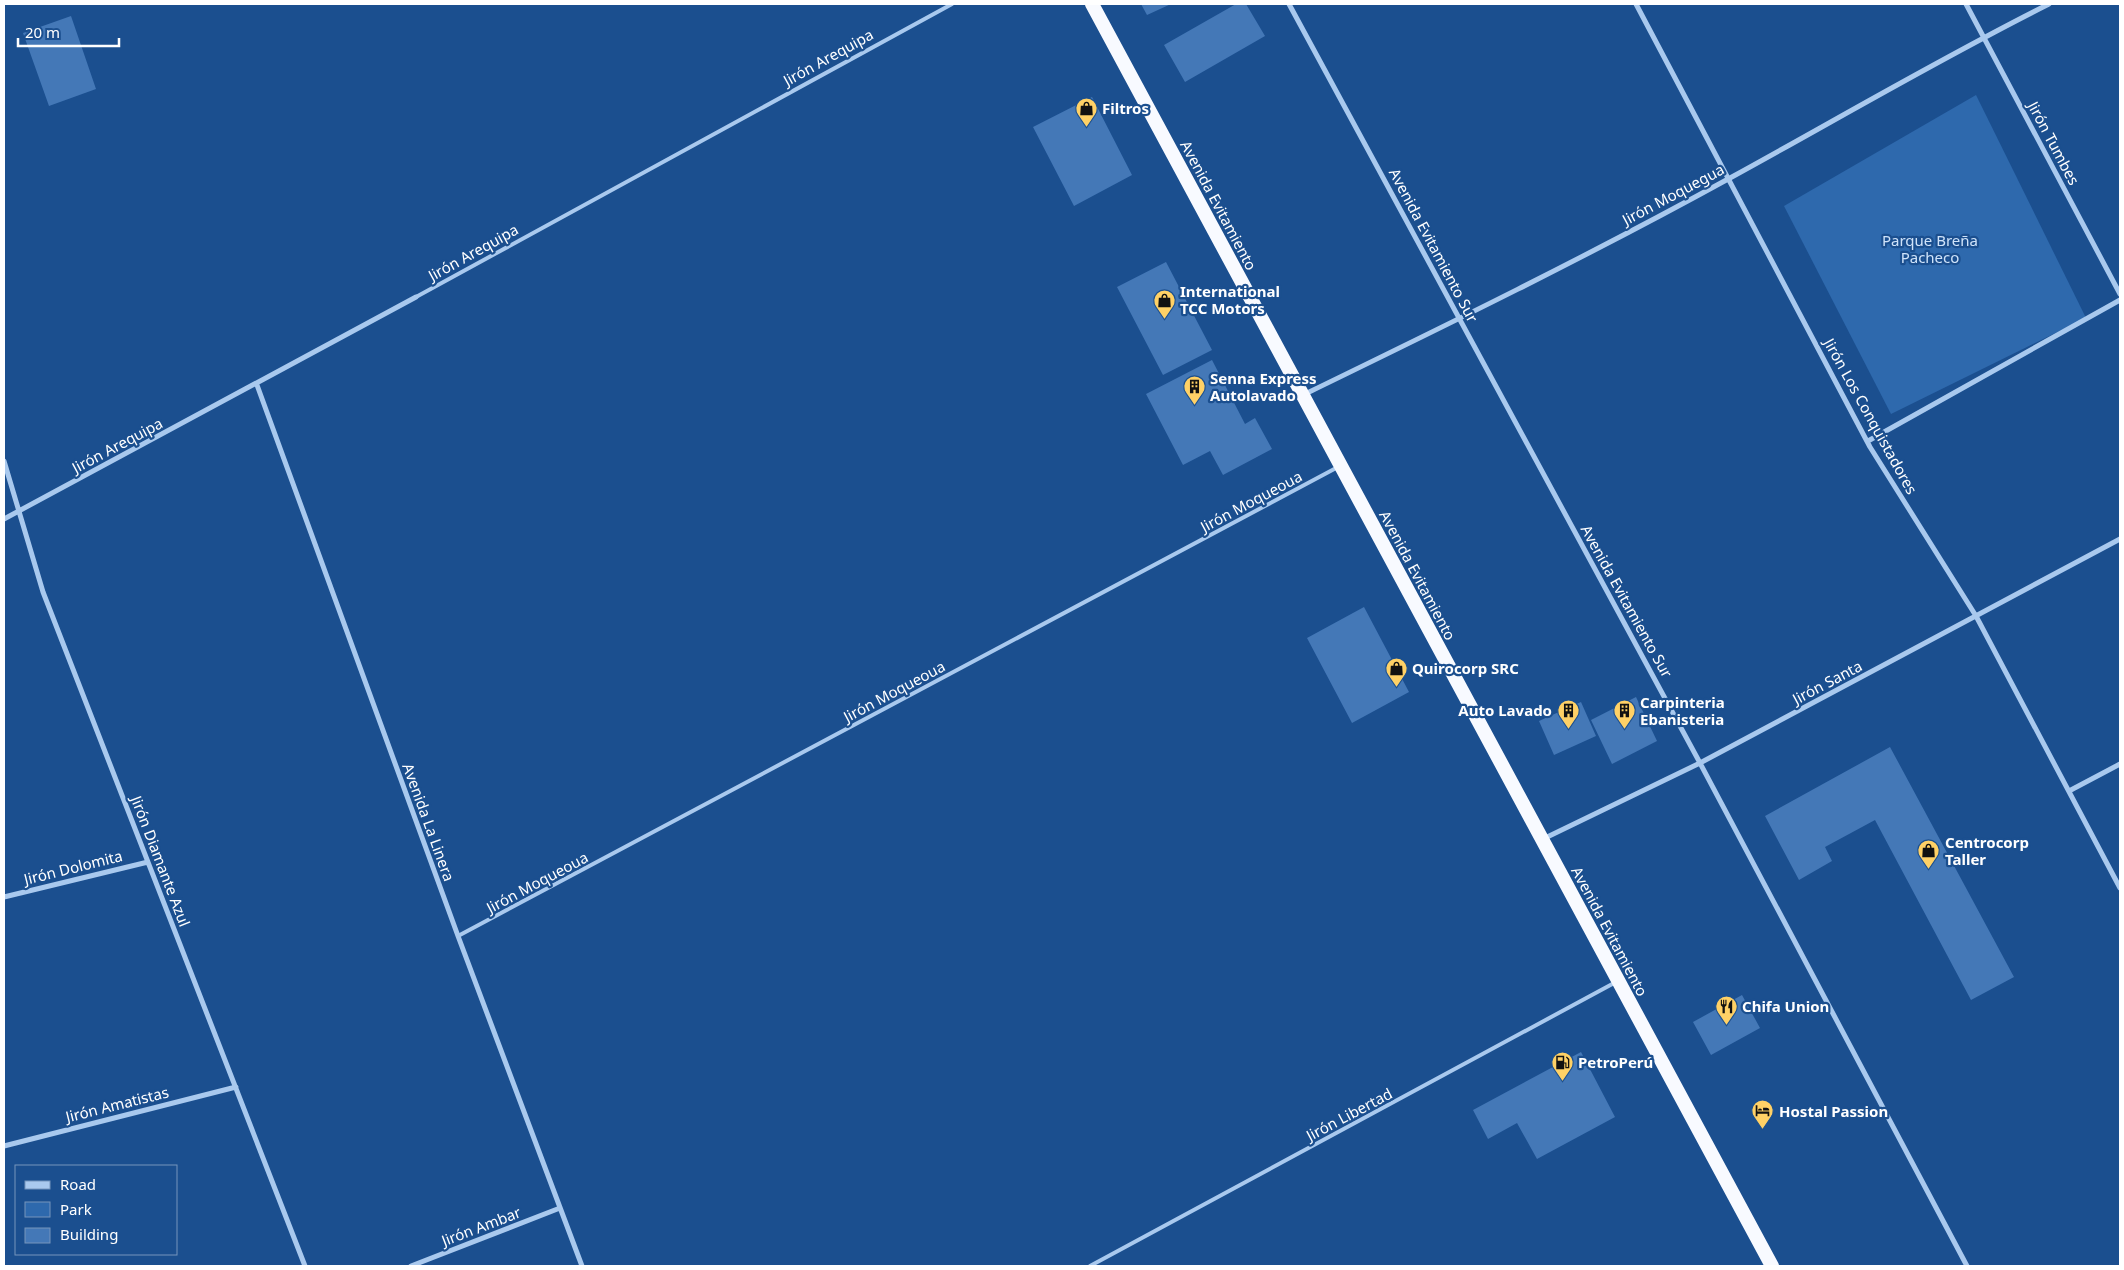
<svg xmlns="http://www.w3.org/2000/svg" width="2124" height="1270" viewBox="0 0 2124 1270" font-family="'Noto Sans',sans-serif">
  <rect width="100%" height="100%" fill="#1b4f8f"/>
  <!-- green -->
  <path fill="#2e69ad" d="M1976 95 2086 318 1891 414 1784 206Z"/>
  <!-- building -->
  <path fill="#4478b7" d="M1141 4H1171L1147 15Z
    M1236 4H1246L1265 36 1185 82 1164 45Z
    M71 16 96 89 49 106 23 33Z
    M1092 97 1132 175 1074 206 1033 127Z
    M1166 262 1212 350 1163 375 1117 287Z
    M1212 360 1245 424 1255 418 1272 449 1223 475 1210 451 1183 465 1146 394Z
    M1364 607 1409 692 1352 723 1307 638Z
    M1636 697 1657 741 1612 764 1591 720Z
    M1581 702 1596 736 1554 755 1539 721Z
    M1890 747 2014 977 1971 1000 1875 820 1825 847 1832 861 1799 880 1765 816Z
    M1742 995 1760 1028 1711 1055 1693 1022Z
    M1581 1052 1615 1117 1537 1159 1517 1123 1488 1139 1473 1110Z"/>
  <g fill="none" stroke-linecap="round" stroke-linejoin="round">
    <!-- service -->
    <path stroke="#a9c9ee" stroke-width="4" d="M416 297 952 4
      M458 936 1338 467
      M1090 1266 1616 982"/>
    <!-- minor -->
    <path stroke="#a9c9ee" stroke-width="5" d="M1289 4 1700 763 1967 1266
      M1636 4 1870 447 1976 616 2120 888
      M1966 4 2120 294
      M257 385 458 936 582 1266
      M1303 395C1447 325 1590 255 1730 178 1836 120 1941 58 2049 4
      M1868 441 2120 300
      M4 461 43 592 305 1266
      M4 519 416 297
      M2069 791 2120 764
      M1543 839 1700 763 2120 539
      M4 897 148 862
      M4 1146 236 1087
      M411 1266 560 1208"/>
    <!-- trunk -->
    <path stroke="#f8faff" stroke-width="14" d="M1092 4 1772 1266"/>
  </g>
  <!-- icons -->
  <defs>
    <symbol id="shop-pin" viewBox="-11 -11 22 30"><path d="M0 17L-7.5 6A9.5 9.5 0 1 1 7.5 6Z" fill="#ffd166" stroke="#1b4f8f"/><path d="M-5-2.5h2.3a2.7 3.5 0 0 1 5.4 0H5L5.5 6h-11ZM-1.5-2.5h3a1.5 2.3 0 0 0-3 0Z" fill="#111"/></symbol>
    <symbol id="building-pin" viewBox="-11 -11 22 30"><path d="M0 17L-7.5 6A9.5 9.5 0 1 1 7.5 6Z" fill="#ffd166" stroke="#1b4f8f"/><path d="M-4-6H4V6H1V3H-1V6H-4ZM-2.5-4.3h1.7v1.8h-1.7ZM.8-4.3h1.7v1.8H.8ZM-2.5-1h1.7V.8h-1.7ZM.8-1h1.7V.8H.8Z" fill="#111"/></symbol>
    <symbol id="restaurant-pin" viewBox="-11 -11 22 30"><path d="M0 17L-7.5 6A9.5 9.5 0 1 1 7.5 6Z" fill="#ffd166" stroke="#1b4f8f"/><path d="M-5-6h1v4h1v-4h1v4h1v-4h1v5L-1.5 .5V6h-2V.5L-5-1ZM5-6V6H3V1.5H1.5Q1.5-4 5-6Z" fill="#111"/></symbol>
    <symbol id="fuel-pin" viewBox="-11 -11 22 30"><path d="M0 17L-7.5 6A9.5 9.5 0 1 1 7.5 6Z" fill="#ffd166" stroke="#1b4f8f"/><path d="M-5.5-6h7V0h2V4h1.3V-2.5L3-4.5l.8-.8L6-3V5H2.5V1h-1V6h-7ZM-4.2-4.7v3.2H.2V-4.7Z" fill="#111"/></symbol>
    <symbol id="hotel-pin" viewBox="-11 -11 22 30"><path d="M0 17L-7.5 6A9.5 9.5 0 1 1 7.5 6Z" fill="#ffd166" stroke="#1b4f8f"/><path d="M-6-4.5h1.5V1H6V5H4.5V3h-9V5H-6ZM-4 0a1.8 1.8 0 1 1 3.6 0ZM.5 0V-2.5h3Q6-2.5 6 0Z" fill="#111"/></symbol>
  </defs>
  <g fill-rule="evenodd">
    <use href="#shop-pin" x="1074" y="96" width="25" height="34"/>
    <use href="#shop-pin" x="1152" y="288" width="25" height="34"/>
    <use href="#building-pin" x="1182" y="374" width="25" height="34"/>
    <use href="#shop-pin" x="1384" y="656" width="25" height="34"/>
    <use href="#building-pin" x="1556" y="698" width="25" height="34"/>
    <use href="#building-pin" x="1612" y="698" width="25" height="34"/>
    <use href="#shop-pin" x="1916" y="838" width="25" height="34"/>
    <use href="#restaurant-pin" x="1714" y="994" width="25" height="34"/>
    <use href="#fuel-pin" x="1550" y="1050" width="25" height="34"/>
    <use href="#hotel-pin" x="1750" y="1098" width="25" height="34"/>
  </g>
  <g text-anchor="middle" dominant-baseline="central" stroke-width="4.5" stroke-linejoin="round" paint-order="stroke">
    <!-- street labels -->
    <g font-size="15" fill="#fff" stroke="#1b4f8f">
      <text transform="translate(828 57) rotate(-29)">Jirón Arequipa</text>
      <text transform="translate(2054 143) rotate(62)">Jirón Tumbes</text>
      <text transform="translate(1673 194) rotate(-28)">Jirón Moquegua</text>
      <text transform="translate(1219 205) rotate(62)">Avenida Evitamiento</text>
      <text transform="translate(1434 245) rotate(62)">Avenida Evitamiento Sur</text>
      <text transform="translate(473 252) rotate(-29)">Jirón Arequipa</text>
      <text transform="translate(1871 416) rotate(61)">Jirón Los Conquistadores</text>
      <text transform="translate(117 445) rotate(-28)">Jirón Arequipa</text>
      <text transform="translate(1251 501) rotate(-28)">Jirón Moqueoua</text>
      <text transform="translate(1418 575) rotate(62)">Avenida Evitamiento</text>
      <text transform="translate(1627 601) rotate(61)">Avenida Evitamiento Sur</text>
      <text transform="translate(1827 682) rotate(-28)">Jirón Santa</text>
      <text transform="translate(894 691) rotate(-28)">Jirón Moqueoua</text>
      <text transform="translate(429 822) rotate(70)">Avenida La Linera</text>
      <text transform="translate(161 861) rotate(69)">Jirón Diamante Azul</text>
      <text transform="translate(73 867) rotate(-14)">Jirón Dolomita</text>
      <text transform="translate(537 882) rotate(-28)">Jirón Moqueoua</text>
      <text transform="translate(1610 931) rotate(62)">Avenida Evitamiento</text>
      <text transform="translate(117 1104) rotate(-14)">Jirón Amatistas</text>
      <text transform="translate(1349 1114) rotate(-28)">Jirón Libertad</text>
      <text transform="translate(481 1226) rotate(-21)">Jirón Ambar</text>
    </g>
    <!-- poi labels -->
    <g font-size="15" font-weight="bold" fill="#fff" stroke="#1b4f8f" text-anchor="start">
      <text x="1102" y="108">Filtros</text>
      <text x="1180" y="291">International<tspan x="1180" dy="17">TCC Motors</tspan></text>
      <text x="1210" y="378">Senna Express<tspan x="1210" dy="17">Autolavado</tspan></text>
      <text x="1412" y="668">Quirocorp SRC</text>
      <text x="1640" y="702">Carpinteria<tspan x="1640" dy="17">Ebanisteria</tspan></text>
      <text x="1552" y="710" text-anchor="end">Auto Lavado</text>
      <text x="1945" y="842">Centrocorp<tspan x="1945" dy="17">Taller</tspan></text>
      <text x="1742" y="1006">Chifa Union</text>
      <text x="1578" y="1062">PetroPerú</text>
      <text x="1779" y="1111">Hostal Passion</text>
    </g>
    <!-- park labels -->
    <g font-size="15" fill="#cfe3fa" stroke="#1b4f8f">
      <text x="1930" y="240">Parque Breña<tspan x="1930" dy="17">Pacheco</tspan></text>
    </g>
  </g>
  <!-- border -->
  <rect width="2124" height="1270" fill="none" stroke="#ffffff" stroke-width="10"/>
  <!-- legend -->
  <rect x="15" y="1165" width="162" height="90" fill="#1b4f8f" stroke="#7695bc"/>
  <rect x="25" y="1181" width="25" height="8" fill="#a9c9ee" stroke="#7695bc"/>
  <text x="60" y="1190" font-size="15" fill="#ffffff">Road</text>
  <rect x="25" y="1202" width="25" height="15" fill="#2e69ad" stroke="#7695bc"/>
  <text x="60" y="1215" font-size="15" fill="#ffffff">Park</text>
  <rect x="25" y="1228" width="25" height="15" fill="#4478b7" stroke="#7695bc"/>
  <text x="60" y="1240" font-size="15" fill="#ffffff">Building</text>
  <!-- scale -->
  <path d="M18 38v8h101v-8" fill="none" stroke="#ffffff" stroke-width="2.5"/>
  <text x="25" y="38" font-size="15" fill="#ffffff" stroke="#1b4f8f" stroke-width="4" paint-order="stroke">20 m</text>
</svg>
